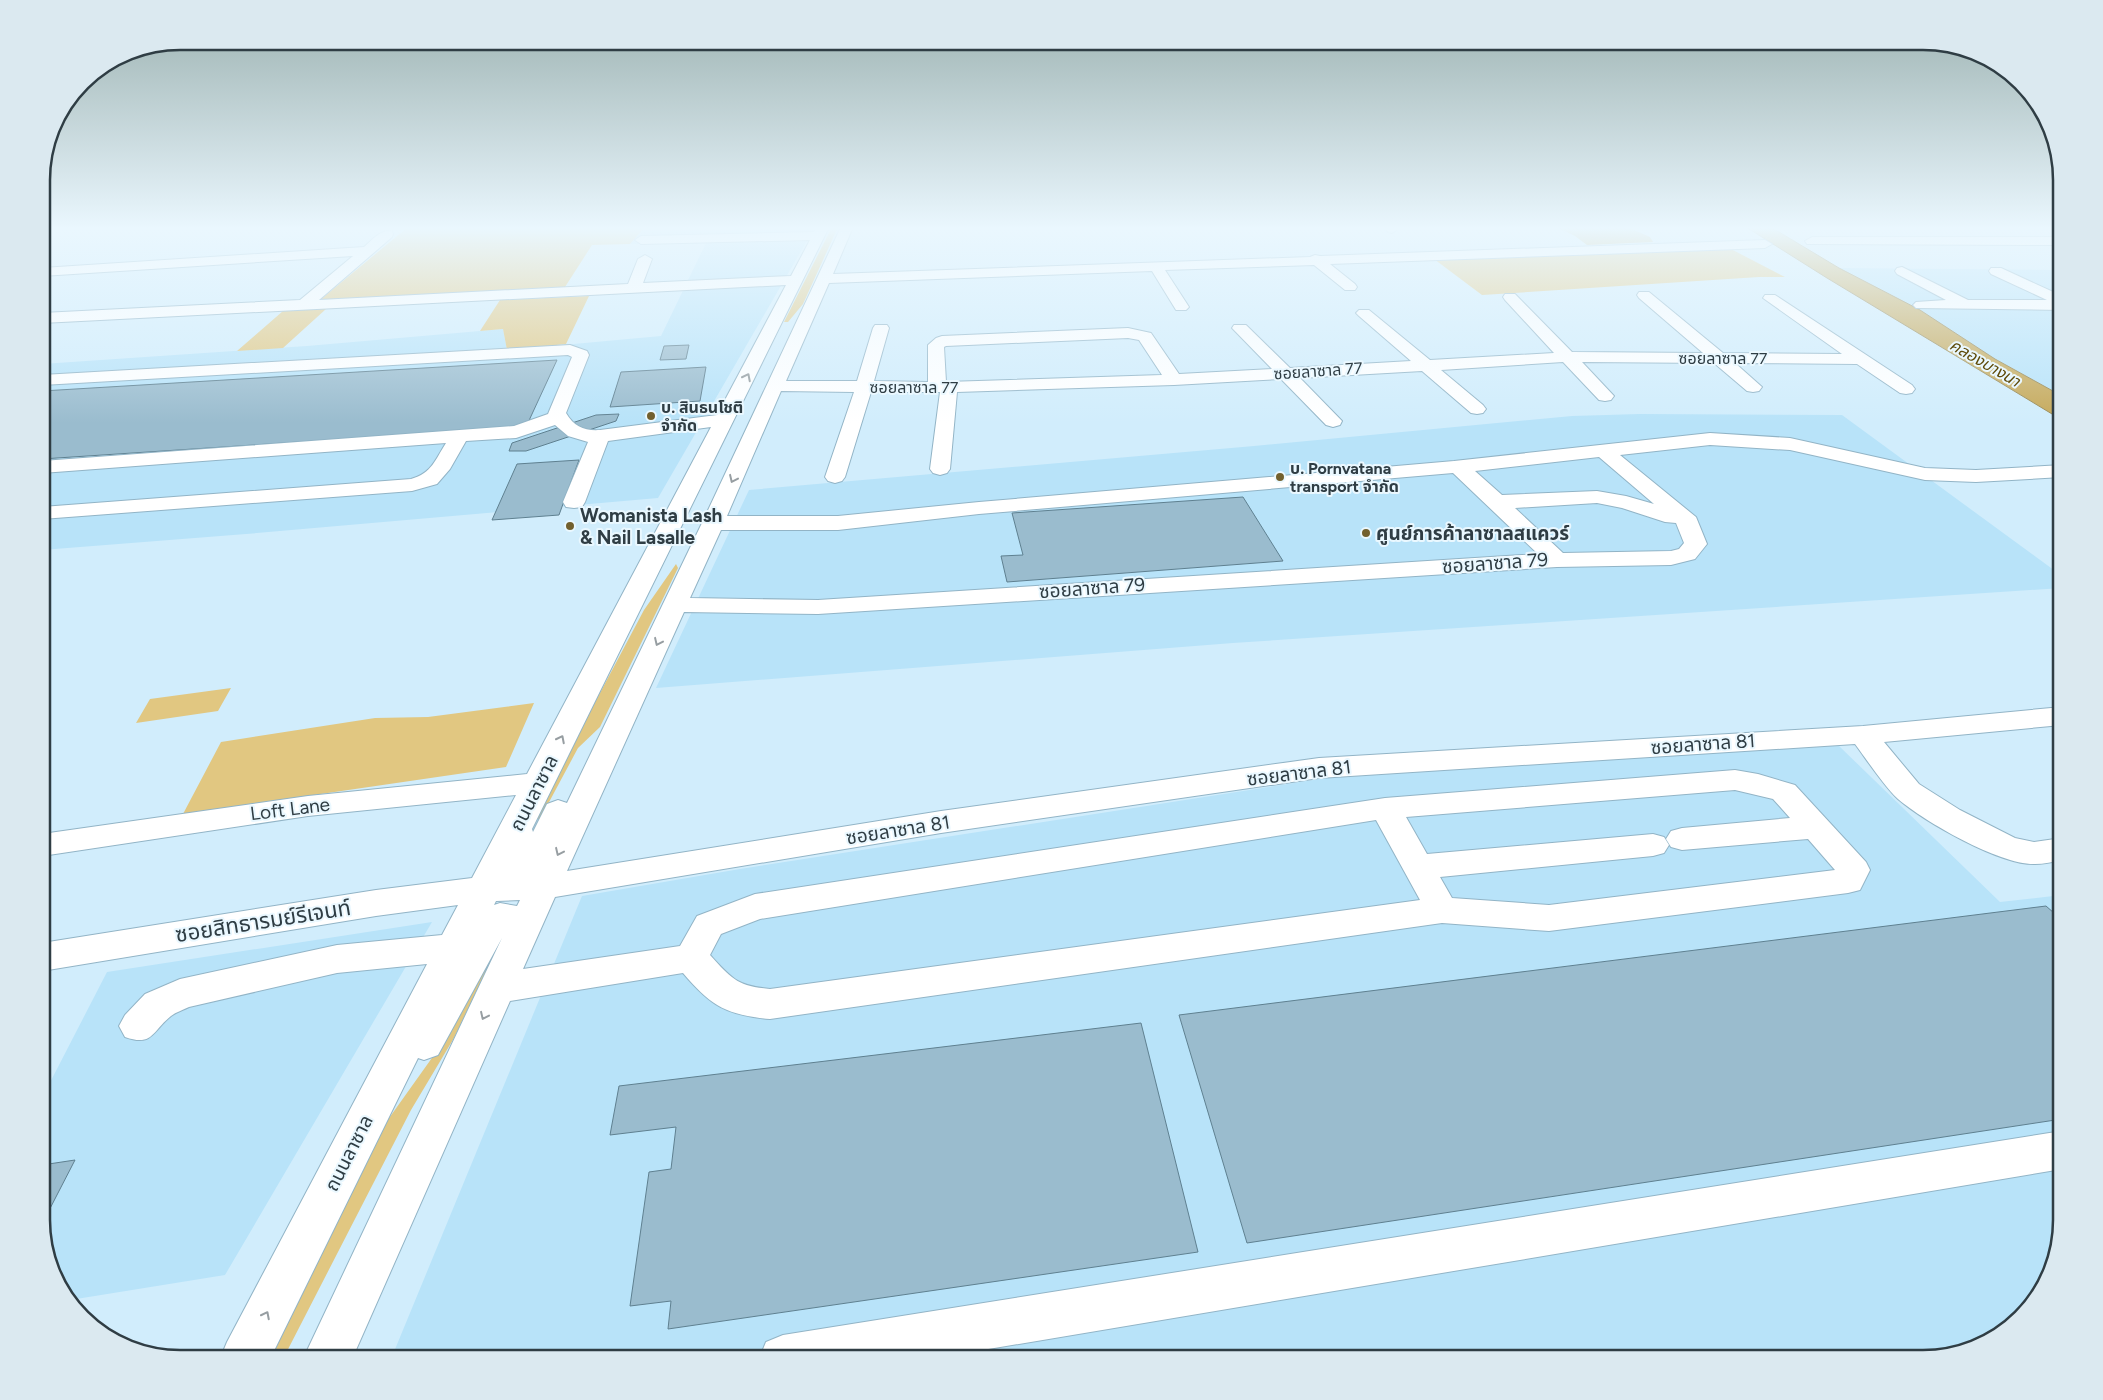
<svg xmlns="http://www.w3.org/2000/svg" width="2103" height="1400" viewBox="0 0 2103 1400" font-family="Figtree,'Noto Sans Thai',sans-serif">
  <rect width="100%" height="100%" fill="#d1edfc"/>
  <!-- built -->
  <path fill="#b8e3f9" d="M645 227H815L658 498 246 534 42 550V364L307 346 503 329 507 350 661 336 706 243 630 244Z
    M1839 268 2062 270V396L1995 359 1920 310Z
    M1640 414 1842 415 2062 576V588L1233 643 656 688 749 490 1254 446 1572 416Z
    M1838 745 2000 902 2062 895V1220L2038 1297 1992 1340 1923 1359H391L582 896 740 869 1326 778Z
    M432 922 225 1275 70 1300 60 1289 42 1229V1098L107 972Z"/>
  <!-- green -->
  <path fill="#e1c781" d="M408 227H645L630 244 592 245 565 287 320 300Z
    M832 227H838L803 304 788 322H784Z
    M1727 247 1785 277H1759L1482 295 1434 259Z
    M589 296 566 344 507 350 503 329 480 331 500 300Z
    M326 309 283 348 237 351 283 311Z
    M676 564 678 568 600 727 578 748 540 819H533L644 610Z
    M231 688 218 711 136 723 150 699Z
    M534 703 506 767 183 814 221 742 375 718 428 717Z
    M499 944 454 1038 411 1110 283 1359H266L382 1128 444 1041Z"/>
  <!-- forest -->
  <path fill="#c5a859" d="M1556 227H1627L1650 237 1653 242 1587 245 1575 236Z"/>
  <!-- water -->
  <path fill="#c6a95a" stroke="#998953" d="M1746 227H1768L1779 232 1839 268 1920 310 1995 359 2062 396V420L1827 278Z"/>
  <!-- building -->
  <path fill="#9abcce" stroke="#5f8090" d="M689 345 686 359 660 360 664 346Z
    M557 360 526 427 42 459V391Z
    M706 367 700 401 610 407 621 372Z
    M619 414 616 421 526 451H509L512 443 596 415Z
    M579 460 559 515 492 520 517 464Z
    M1243 497 1283 561 1007 582 1001 556 1023 555 1012 513Z
    M2046 906 2062 920V1119L1247 1243 1179 1015Z
    M1141 1023 1198 1252 668 1329 671 1301 630 1306 649 1172 671 1169 676 1127 610 1135 619 1086Z
    M75 1160 42 1224V1165Z"/>
  <g fill="none" stroke-linecap="round" stroke-linejoin="round">
    <defs>
      <path id="minor" d="M817 227H829L532 829 533 832 547 804 558 800 567 803 702 523 841 227H853L833 274 1310 257 1315 255 1320 256 1765 240 1772 244 1765 248 1330 264 1355 284 1357 287 1355 290H1345L1314 265 1165 270 1189 307 1186 310H1176L1152 271 829 283 786 381H857L873 328 875 325H887L889 328 874 381 928 382V345L936 338 942 336 1128 328 1151 333 1179 374 1272 369 1232 328 1234 325H1246L1290 368 1411 361 1359 316 1356 313 1359 310H1369L1430 360 1554 353 1505 300 1503 297 1505 294H1515L1572 352 1703 353 1639 298 1637 295 1639 292H1649L1723 353 1842 354 1763 298 1765 295H1775L1912 385 1915 389 1912 393 1906 394 1900 393 1857 364 1735 363 1762 387 1759 391 1753 392 1747 391 1714 363 1582 362 1614 396 1611 400 1605 401 1599 400 1563 362 1441 370 1483 405 1486 409 1483 413 1477 414 1471 413 1422 371 1300 378 1342 421 1340 425 1333 427 1326 425 1281 379 1174 385 957 392 950 469 947 473 940 475 933 473 930 469 940 392H871L845 477 842 481 835 483 828 481 825 477 854 392 781 391 727 516H838L979 502 1454 461 1710 433 1790 438 1925 468 1976 470 2062 465V477L1976 482 1925 480 1790 450 1710 445 1620 455 1696 517 1707 544 1695 559 1671 565 1557 567 818 614 684 612 567 871 941 811 1319 758 1863 726 2062 707V725L1884 742 1919 784 1960 810 2015 838 2034 842 2062 838V860C2053 862 2044 864 2035 864 2000 865 1925 822 1898 799 1884 786 1867 760 1855 744L1319 778 941 833 555 897 523 969 680 946 697 916 755 894 1385 798 1735 770 1758 774 1795 785 1866 862 1870 870 1860 890 1848 893 1549 931 1442 923 770 1019C726 1015 711 1006 683 973L510 1001 352 1359H303L502 938 438 1055 424 1060 418 1058 270 1359H220L227 1342 427 964 337 973 189 1007C183 1010 176 1012 171 1016 152 1031 153 1047 125 1037L119 1026 125 1015 145 994 180 979 337 945 442 935 458 905 376 916 42 971V943L376 890 472 878 516 795 308 816 42 856V834L308 796 527 774 711 427 608 441 585 502 582 507 574 508 566 507 563 502 588 442 568 436 555 425 516 438 466 441 450 469 437 484 412 491 42 519V507L411 479C432 473 435 460 446 443L42 473V461L514 426 548 414 572 357 568 355 42 385V375L570 345 587 351 589 355 566 413C574 427 585 431 600 430L717 415 786 285 42 323V313L300 300 353 256 42 276V268L364 247C372 240 381 229 392 231L393 234 392 237 319 300 628 284 638 259 645 255 652 259 643 283 791 276 810 240 641 244 635 240 641 236 814 232ZM1128 338 1139 340 1162 375 946 382 944 347 946 346ZM1599 457 1654 504 1626 496 1597 491 1502 495 1475 471ZM1453 473 1538 554 818 600 690 598 721 530H838L979 514ZM1597 503 1622 508 1665 522 1676 523 1684 543 1679 549 1671 551 1563 553 1515 508ZM1735 790 1773 799 1790 818 1682 828 1671 831 1666 839 1671 847 1682 850 1808 839 1835 870 1549 905 1452 898 1440 877 1653 856 1664 853 1669 845 1664 837 1653 834 1427 854 1406 817ZM1376 820 1420 900 770 989C737 986 732 979 710 955L721 934 760 919ZM520 900 517 906 500 903 494 905 496 901Z
        M1384 227H1397L1398 229 1392 233 1388 232Z
        M1812 237H2062V245L1807 244 1805 241Z
        M1902 267 1968 300H2047L1991 274 1989 271 1991 268H2001L2062 296V310L1916 308 1913 305 1916 302 1946 300 1897 274 1895 271 1897 268Z
        M2062 1131V1169L929 1359H759L766 1342 783 1335Z"/>
    </defs>
    <!-- minor casing -->
    <use href="#minor" stroke="#92b4c6" stroke-width="2"/>
    <!-- minor -->
    <use href="#minor" fill="#fff" fill-rule="evenodd"/>
  </g>
  <!-- one-way arrows -->
  <defs><path id="oneway-chevron" d="M-2-3.5L2.5 0L-2 3.5" fill="none" stroke-width="1.6" stroke-linecap="round" stroke-linejoin="round" transform="scale(1.25)"/></defs>
  <g stroke="#979ea2">
    <use href="#oneway-chevron" transform="translate(747 377) rotate(-63)"/>
    <use href="#oneway-chevron" transform="translate(733 479) rotate(115)"/>
    <use href="#oneway-chevron" transform="translate(658 642) rotate(115)"/>
    <use href="#oneway-chevron" transform="translate(561 739) rotate(-63)"/>
    <use href="#oneway-chevron" transform="translate(559 852) rotate(115)"/>
    <use href="#oneway-chevron" transform="translate(484 1016) rotate(115)"/>
    <use href="#oneway-chevron" transform="translate(266 1315) rotate(-63)"/>
  </g>
  <!-- sky -->
  <linearGradient id="sky" x2="0" y2="1"><stop stop-color="#9ab0af"/><stop offset="0.54" stop-color="#eaf7fe"/><stop offset="1" stop-color="#eaf7fe" stop-opacity="0"/></linearGradient>
  <rect width="2103" height="423" fill="url(#sky)"/>
  <!-- markers -->
  <g fill="#72602e" stroke="#eaf8ff" stroke-width="2">
    <circle cx="651" cy="416" r="5"/>
    <circle cx="1280" cy="477" r="5"/>
    <circle cx="570" cy="526" r="5"/>
    <circle cx="1366" cy="533" r="5"/>
  </g>
  <g text-anchor="middle" dominant-baseline="central" stroke-width="4" stroke-linejoin="round" paint-order="stroke">
    <!-- far-street labels -->
    <g font-size="16" fill="#2f3d44" stroke="#eaf8ff">
      <text x="1723" y="358">ซอยลาซาล 77</text>
      <text transform="translate(1318 371) rotate(-4)">ซอยลาซาล 77</text>
      <text x="914" y="387">ซอยลาซาล 77</text>
    </g>
    <!-- far-water labels -->
    <g font-size="16" font-style="italic" fill="#5e4a09" stroke="#eaf8ff">
      <text transform="translate(1985 363) rotate(30)">คลองบางนา</text>
    </g>
    <!-- far-poi labels -->
    <g font-size="16" font-weight="bold" fill="#2f3d44" stroke="#eaf8ff" text-anchor="start">
      <text x="661" y="407">บ. สินธนโชติ<tspan x="661" dy="18">จำกัด</tspan></text>
      <text x="1290" y="468">บ. Pornvatana<tspan x="1290" dy="18">transport จำกัด</tspan></text>
    </g>
    <!-- poi labels -->
    <g font-size="19" font-weight="bold" fill="#2f3d44" stroke="#eaf8ff" text-anchor="start">
      <text x="580" y="515">Womanista Lash<tspan x="580" dy="22">&amp; Nail Lasalle</tspan></text>
      <text x="1376" y="533">ศูนย์การค้าลาซาลสแควร์</text>
    </g>
    <!-- street labels -->
    <g font-size="19" fill="#2f3d44" stroke="#eaf8ff">
      <text transform="translate(1495 563) rotate(-4)">ซอยลาซาล 79</text>
      <text transform="translate(1092 588) rotate(-4)">ซอยลาซาล 79</text>
      <text transform="translate(1703 744) rotate(-4)">ซอยลาซาล 81</text>
      <text transform="translate(1299 773) rotate(-7)">ซอยลาซาล 81</text>
      <text transform="translate(534 793) rotate(-63)">ถนนลาซาล</text>
      <text transform="translate(290 809) rotate(-7)">Loft Lane</text>
      <text transform="translate(898 830) rotate(-9)">ซอยลาซาล 81</text>
      <text transform="translate(349 1153) rotate(-63)">ถนนลาซาล</text>
    </g>
    <!-- near-street labels -->
    <g font-size="22" fill="#2f3d44" stroke="#eaf8ff">
      <text transform="translate(263 921) rotate(-9)">ซอยสิทธารมย์รีเจนท์</text>
    </g>
  </g>
  <!-- crop -->
  <path d="M0 0H2103V1400H0ZM180 50H1923A130 130 0 0 1 2053 180V1220A130 130 0 0 1 1923 1350H180A130 130 0 0 1 50 1220V180A130 130 0 0 1 180 50Z" fill="#dbe9f0" fill-rule="evenodd"/>
  <path fill="none" stroke="#2f3d44" stroke-width="2.5" d="M180 50H1923A130 130 0 0 1 2053 180V1220A130 130 0 0 1 1923 1350H180A130 130 0 0 1 50 1220V180A130 130 0 0 1 180 50Z"/>
</svg>
